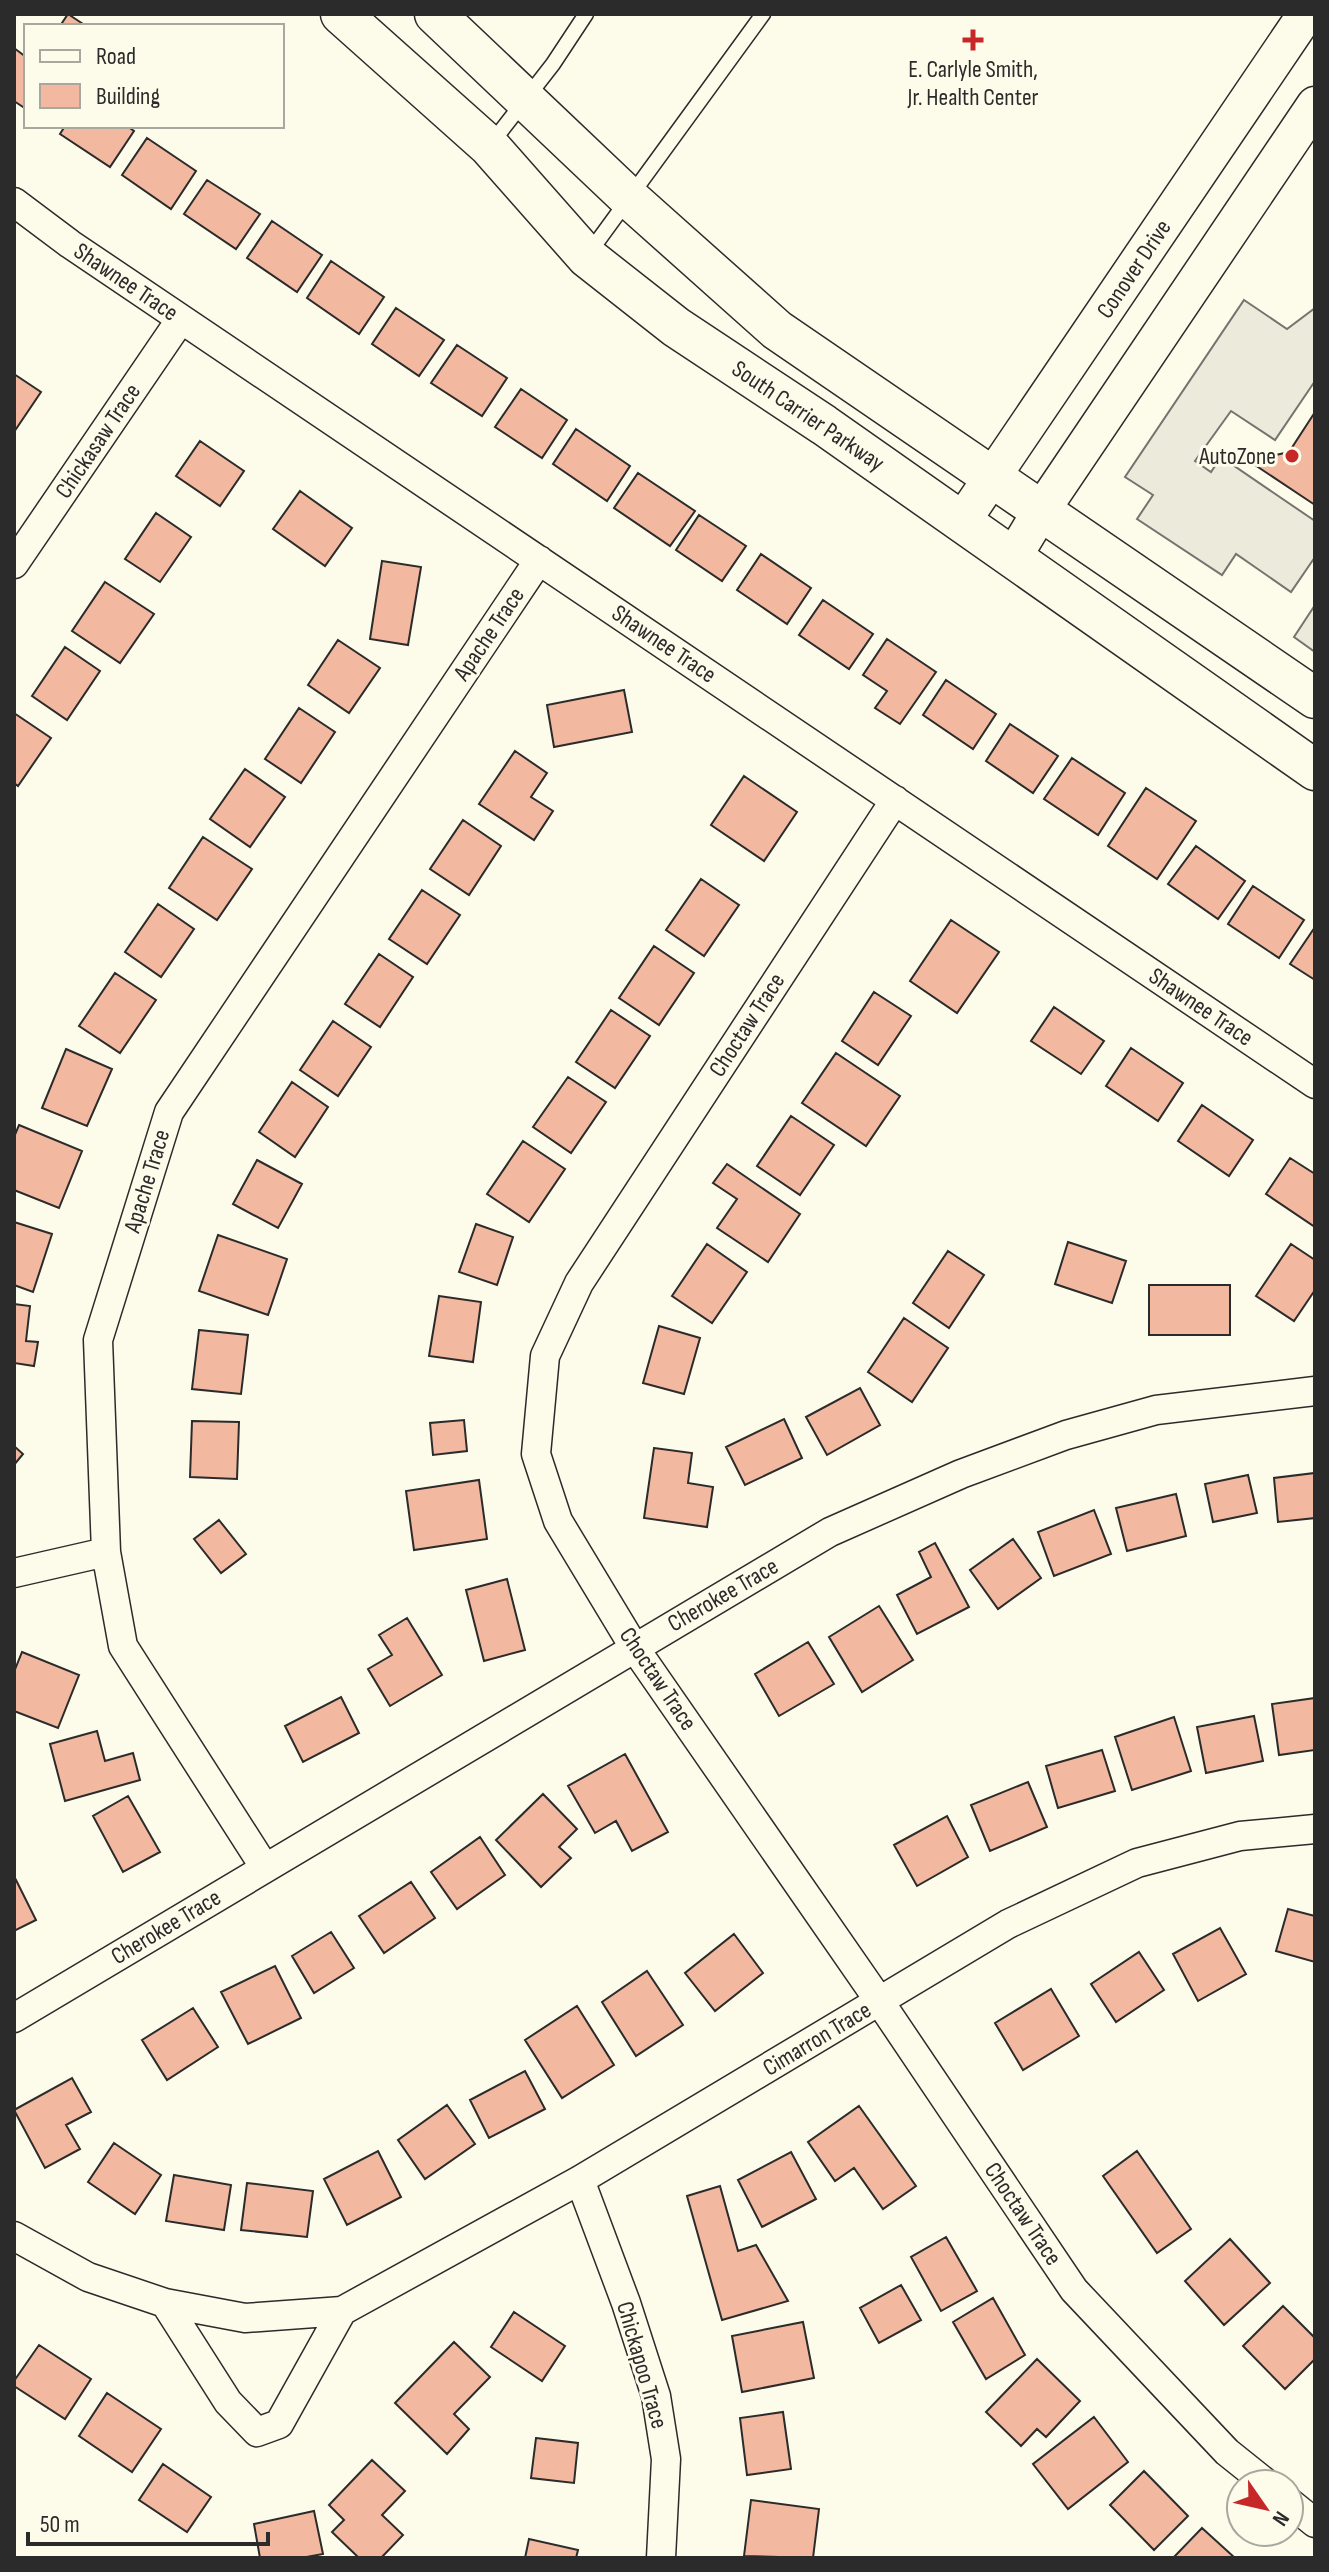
<svg xmlns="http://www.w3.org/2000/svg" width="1329" height="2572" viewBox="0 0 1329 2572" font-family="'Sofia Sans Condensed',sans-serif">
  <rect width="100%" height="100%" fill="#fdfbea"/>
  <!-- parking -->
  <path fill="#eceadb" stroke="#74746e" stroke-width="2" d="M1244 300 1287 329 1315 308V381L1275 440 1231 411 1195 461 1211 472 1221 457 1315 521V557L1291 592 1236 554 1222 575 1137 519 1153 495 1125 477Z
    M1315 605V652L1294 637Z"/>
  <!-- building -->
  <path fill="#f2b8a0" stroke="#2b2b2b" stroke-width="2" d="M68 14 86 26H60Z
    M14 48 26 57V109L14 101Z
    M65 126H127L134 131 110 167 60 134Z
    M147 138 196 171 171 209 122 175Z
    M207 180 260 214 236 249 184 214Z
    M272 221 322 255 297 292 247 258Z
    M331 261 384 297 359 334 307 298Z
    M396 308 444 340 419 376 372 344Z
    M457 345 507 378 482 416 431 383Z
    M14 374 41 392 14 432Z
    M521 389 567 420 542 458 495 427Z
    M1315 412V505L1249 461 1289 452Z
    M576 429 630 466 607 501 553 464Z
    M200 441 244 471 220 506 176 476Z
    M638 473 695 511 670 546 614 508Z
    M300 491 352 528 325 566 273 529Z
    M156 513 191 537 160 582 125 559Z
    M699 515 746 546 722 581 676 550Z
    M761 554 811 588 787 624 737 590Z
    M382 561 421 567 408 645 370 639Z
    M105 582 154 614 120 663 72 631Z
    M823 600 873 634 849 669 799 635Z
    M887 639 936 672 900 724 875 708 887 691 863 675Z
    M338 640 380 668 349 713 308 685Z
    M65 647 100 671 67 720 32 696Z
    M946 680 996 714 973 749 923 715Z
    M624 690 632 732 554 747 547 705Z
    M299 708 335 732 301 783 265 759Z
    M14 713 51 738 18 786 14 783Z
    M1010 724 1058 756 1033 793 986 761Z
    M515 751 547 773 531 797 553 811 534 840 479 804Z
    M1072 758 1125 793 1098 835 1044 799Z
    M245 769 285 797 250 847 210 819Z
    M744 776 797 812 764 861 711 825Z
    M1146 788 1196 821 1157 879 1108 846Z
    M463 820 501 846 469 895 430 869Z
    M203 837 252 869 217 920 169 888Z
    M1196 846 1245 881 1218 919 1168 884Z
    M701 879 739 905 704 956 666 930Z
    M1253 886 1304 920 1279 958 1228 924Z
    M422 890 460 915 427 964 389 939Z
    M158 904 194 929 161 977 125 952Z
    M951 920 999 952 957 1013 910 981Z
    M1315 927V980L1290 964Z
    M654 946 694 973 659 1025 619 998Z
    M379 954 413 977 380 1027 345 1004Z
    M115 973 156 1000 120 1053 79 1026Z
    M874 992 911 1016 878 1065 842 1041Z
    M1054 1007 1104 1041 1081 1074 1031 1041Z
    M611 1010 650 1036 615 1088 576 1062Z
    M333 1021 371 1047 338 1096 300 1070Z
    M1131 1048 1183 1083 1158 1121 1106 1086Z
    M66 1049 112 1069 87 1126 42 1108Z
    M836 1053 900 1096 866 1146 802 1103Z
    M568 1077 606 1102 571 1153 533 1127Z
    M292 1082 328 1107 295 1157 259 1132Z
    M1202 1105 1253 1140 1229 1176 1178 1141Z
    M791 1116 834 1145 800 1195 757 1166Z
    M19 1125 82 1151 59 1208 14 1190V1137Z
    M523 1141 565 1169 529 1222 487 1194Z
    M1290 1158 1315 1174V1227L1266 1194Z
    M257 1160 302 1184 278 1228 233 1204Z
    M727 1164 800 1214 768 1262 717 1228 737 1199 713 1183Z
    M14 1222 52 1234 33 1292 14 1285Z
    M476 1224 513 1237 497 1285 459 1272Z
    M218 1235 287 1259 268 1315 199 1291Z
    M1068 1242 1126 1261 1112 1303 1055 1284Z
    M707 1244 747 1272 712 1323 672 1296Z
    M1291 1244 1315 1260V1290L1294 1321 1256 1296Z
    M948 1251 984 1275 949 1328 913 1303Z
    M1149 1285H1230V1335H1149Z
    M439 1296 481 1302 473 1362 429 1356Z
    M14 1304 30 1306 26 1341 38 1342 34 1366 14 1363Z
    M904 1318 948 1348 912 1402 868 1372Z
    M659 1326 700 1338 684 1394 643 1383Z
    M199 1330 248 1335 241 1394 192 1389Z
    M860 1388 880 1425 827 1455 806 1417Z
    M784 1419 802 1458 745 1485 726 1447Z
    M464 1420 467 1451 433 1455 430 1423Z
    M192 1421 239 1422 237 1479 190 1477Z
    M14 1446 23 1454 14 1465Z
    M654 1448 692 1453 688 1483 713 1487 707 1527 644 1518Z
    M1315 1473V1518L1278 1522 1274 1478Z
    M1248 1475 1257 1513 1213 1522 1205 1484Z
    M479 1480 487 1539 414 1550 406 1491Z
    M1176 1494 1186 1536 1127 1551 1116 1508Z
    M1094 1510 1111 1554 1054 1576 1038 1532Z
    M219 1520 246 1554 221 1573 194 1539Z
    M1013 1539 1041 1578 998 1609 970 1570Z
    M935 1543 969 1607 917 1634 897 1595 931 1577 919 1552Z
    M507 1579 525 1650 484 1661 466 1590Z
    M879 1606 913 1660 862 1692 829 1637Z
    M407 1618 442 1675 390 1706 368 1669 392 1655 379 1635Z
    M808 1642 834 1684 779 1716 755 1674Z
    M22 1652 79 1675 58 1728 14 1711V1672Z
    M341 1697 359 1733 303 1762 285 1726Z
    M1315 1698V1750L1279 1755 1272 1704Z
    M1254 1716 1263 1761 1206 1773 1197 1727Z
    M1174 1717 1191 1771 1132 1790 1115 1737Z
    M97 1731 105 1761 133 1753 140 1780 65 1801 50 1744Z
    M1102 1750 1115 1791 1058 1808 1046 1766Z
    M625 1754 668 1832 632 1851 616 1821 595 1833 568 1786Z
    M1028 1782 1047 1827 990 1851 971 1805Z
    M543 1794 577 1829 559 1847 571 1858 541 1887 496 1840Z
    M128 1796 160 1852 123 1872 93 1816Z
    M947 1816 968 1857 917 1886 894 1845Z
    M480 1837 505 1875 457 1909 431 1872Z
    M15 1878 36 1920 14 1931V1878Z
    M411 1882 435 1918 384 1953 359 1916Z
    M1288 1909 1315 1916V1962L1276 1951Z
    M1220 1928 1246 1974 1198 2001 1173 1954Z
    M331 1932 354 1968 314 1993 292 1956Z
    M734 1934 763 1973 715 2011 685 1973Z
    M1139 1952 1164 1990 1116 2022 1091 1984Z
    M275 1966 301 2018 248 2044 221 1992Z
    M647 1971 683 2025 636 2056 602 2002Z
    M1051 1989 1079 2036 1023 2070 995 2023Z
    M577 2006 614 2065 562 2098 525 2040Z
    M193 2008 218 2047 167 2080 142 2040Z
    M525 2071 545 2109 489 2138 470 2100Z
    M72 2078 91 2112 66 2125 80 2149 45 2168 14 2110Z
    M447 2105 475 2144 425 2179 398 2140Z
    M859 2106 916 2186 883 2209 854 2168 835 2181 808 2142Z
    M114 2143 161 2175 135 2214 88 2182Z
    M378 2151 401 2197 347 2225 324 2179Z
    M1137 2151 1191 2229 1157 2253 1103 2176Z
    M791 2152 816 2199 762 2227 738 2180Z
    M174 2175 231 2185 224 2230 166 2221Z
    M247 2183 313 2191 307 2237 241 2230Z
    M720 2186 738 2251 756 2245 788 2301 722 2320 687 2196Z
    M946 2237 977 2291 941 2311 911 2257Z
    M1230 2239 1270 2283 1224 2325 1185 2281Z
    M901 2285 921 2320 879 2343 860 2308Z
    M993 2298 1025 2355 986 2379 953 2322Z
    M1283 2306 1315 2338V2359L1285 2389 1243 2346Z
    M514 2312 565 2346 542 2381 491 2347Z
    M803 2322 814 2378 742 2392 732 2336Z
    M454 2342 490 2377 454 2414 469 2429 447 2454 395 2403Z
    M39 2345 91 2379 65 2419 14 2386V2381Z
    M1037 2359 1080 2401 1046 2437 1037 2429 1021 2446 986 2412Z
    M107 2393 161 2429 132 2472 79 2436Z
    M783 2412 791 2469 747 2475 740 2418Z
    M1094 2417 1128 2462 1068 2509 1033 2464Z
    M536 2438 578 2443 574 2483 531 2478Z
    M372 2460 405 2491 382 2515 403 2535 381 2558H359L332 2532 344 2520 329 2505Z
    M163 2464 211 2497 187 2532 139 2500Z
    M1144 2471 1188 2516 1154 2550 1110 2505Z
    M751 2500 819 2509 813 2558 744 2556Z
    M314 2511 323 2554 301 2558H260L254 2524Z
    M1202 2528 1235 2558H1173Z
    M529 2539 578 2550 576 2558H525Z"/>
  <g fill="none" stroke-linecap="round" stroke-linejoin="round">
    <defs>
      <path id="service" d="M490 145 553 64 586 14
        M589 253 763 14"/>
      <path id="minor" d="M14 202 70 244 1315 1084
        M14 564 181 319
        M895 800 579 1283 545 1356 536 1454 558 1521 634 1647 880 2002 1074 2290 1227 2452 1267 2484
        M14 1573 106 1552
        M265 1868 123 1646 106 1552 98 1340 169 1112 539 560
        M14 2018 830 1532 961 1474 1066 1435 1156 1410 1315 1391
        M580 2180 626 2303 656 2396 666 2459 661 2558
        M14 2236 88 2277 165 2303 245 2318 342 2311 580 2180 1008 1924 1137 1863 1240 1836 1315 1829
        M165 2303 228 2402 257 2432 279 2424 342 2311
        M1289 2502 1315 2523"/>
      <path id="tertiary" d="M961 523 1306 14
        M1012 559 1041 511 1315 105"/>
      <path id="secondary" d="M341 14 489 146 587 257 676 327 824 425 1315 770
        M435 14 629 198 777 330 1315 698"/>
    </defs>
    <!-- service casing -->
    <use href="#service" stroke="#2b2b2b" stroke-width="17"/>
    <!-- minor casing -->
    <use href="#minor" stroke="#2b2b2b" stroke-width="31"/>
    <!-- tertiary casing -->
    <use href="#tertiary" stroke="#2b2b2b" stroke-width="39"/>
    <!-- secondary casing -->
    <use href="#secondary" stroke="#2b2b2b" stroke-width="43"/>
    <!-- service -->
    <use href="#service" stroke="#fdfbea" stroke-width="14"/>
    <!-- minor -->
    <use href="#minor" stroke="#fdfbea" stroke-width="28"/>
    <!-- tertiary -->
    <use href="#tertiary" stroke="#fdfbea" stroke-width="36"/>
    <!-- secondary -->
    <use href="#secondary" stroke="#fdfbea" stroke-width="40"/>
  </g>
  <!-- markers -->
  <g fill="#c62828" stroke="#fdfbea" stroke-width="3">
    <path d="M969 28h8v8h8v8h-8v8h-8v-8h-8v-8h8z"/>
    <circle cx="1292" cy="456" r="8"/>
  </g>
  <g text-anchor="middle" dominant-baseline="central" stroke-width="6" stroke-linejoin="round" paint-order="stroke">
    <!-- poi labels -->
    <g font-size="24" fill="#2b2b2b" stroke="#fdfbea">
      <text x="973" y="69">E. Carlyle Smith,<tspan x="973" dy="28">Jr. Health Center</tspan></text>
      <text x="1276" y="456" text-anchor="end">AutoZone</text>
    </g>
    <!-- street labels -->
    <g font-size="24" fill="#2b2b2b" stroke="#fdfbea">
      <text transform="translate(1134 269) rotate(-56)">Conover Drive</text>
      <text transform="translate(126 282) rotate(34)">Shawnee Trace</text>
      <text transform="translate(808 416) rotate(34)">South Carrier Parkway</text>
      <text transform="translate(98 441) rotate(-56)">Chickasaw Trace</text>
      <text transform="translate(489 634) rotate(-56)">Apache Trace</text>
      <text transform="translate(664 644) rotate(34)">Shawnee Trace</text>
      <text transform="translate(1201 1007) rotate(34)">Shawnee Trace</text>
      <text transform="translate(747 1025) rotate(-57)">Choctaw Trace</text>
      <text transform="translate(147 1181) rotate(-73)">Apache Trace</text>
      <text transform="translate(723 1595) rotate(-30)">Cherokee Trace</text>
      <text transform="translate(658 1679) rotate(56)">Choctaw Trace</text>
      <text transform="translate(166 1927) rotate(-31)">Cherokee Trace</text>
      <text transform="translate(817 2039) rotate(-31)">Cimarron Trace</text>
      <text transform="translate(1023 2214) rotate(56)">Choctaw Trace</text>
      <text transform="translate(642 2365) rotate(74)">Chickapoo Trace</text>
    </g>
  </g>
  <!-- border -->
  <rect width="1329" height="2572" fill="none" stroke="#2b2b2b" stroke-width="32"/>
  <!-- legend -->
  <rect x="24" y="24" width="260" height="104" fill="#fdfbea" stroke="#a9a89e" stroke-width="2"/>
  <rect x="40" y="50" width="40" height="12" fill="#fdfbea" stroke="#a9a89e" stroke-width="2"/>
  <text x="96" y="64" font-size="24" fill="#2b2b2b">Road</text>
  <rect x="40" y="84" width="40" height="24" fill="#f2b8a0" stroke="#a9a89e" stroke-width="2"/>
  <text x="96" y="104" font-size="24" fill="#2b2b2b">Building</text>
  <!-- north arrow -->
  <g transform="translate(1265 2508) rotate(124)"><circle r="38" fill="#fdfbea" stroke="#a9a89e" stroke-width="2"/>
  <path d="M0-6L14 30L0 20L-14 30Z" fill="#c62828"/>
  <text y="-12" font-size="22" font-weight="bold" text-anchor="middle" fill="#2b2b2b">N</text>
  </g>
  <!-- scale -->
  <path d="M28 2532v12h240v-12" fill="none" stroke="#2b2b2b" stroke-width="4"/>
  <text x="40" y="2532" font-size="24" fill="#2b2b2b" stroke="#fdfbea" stroke-width="6" paint-order="stroke">50 m</text>
</svg>
